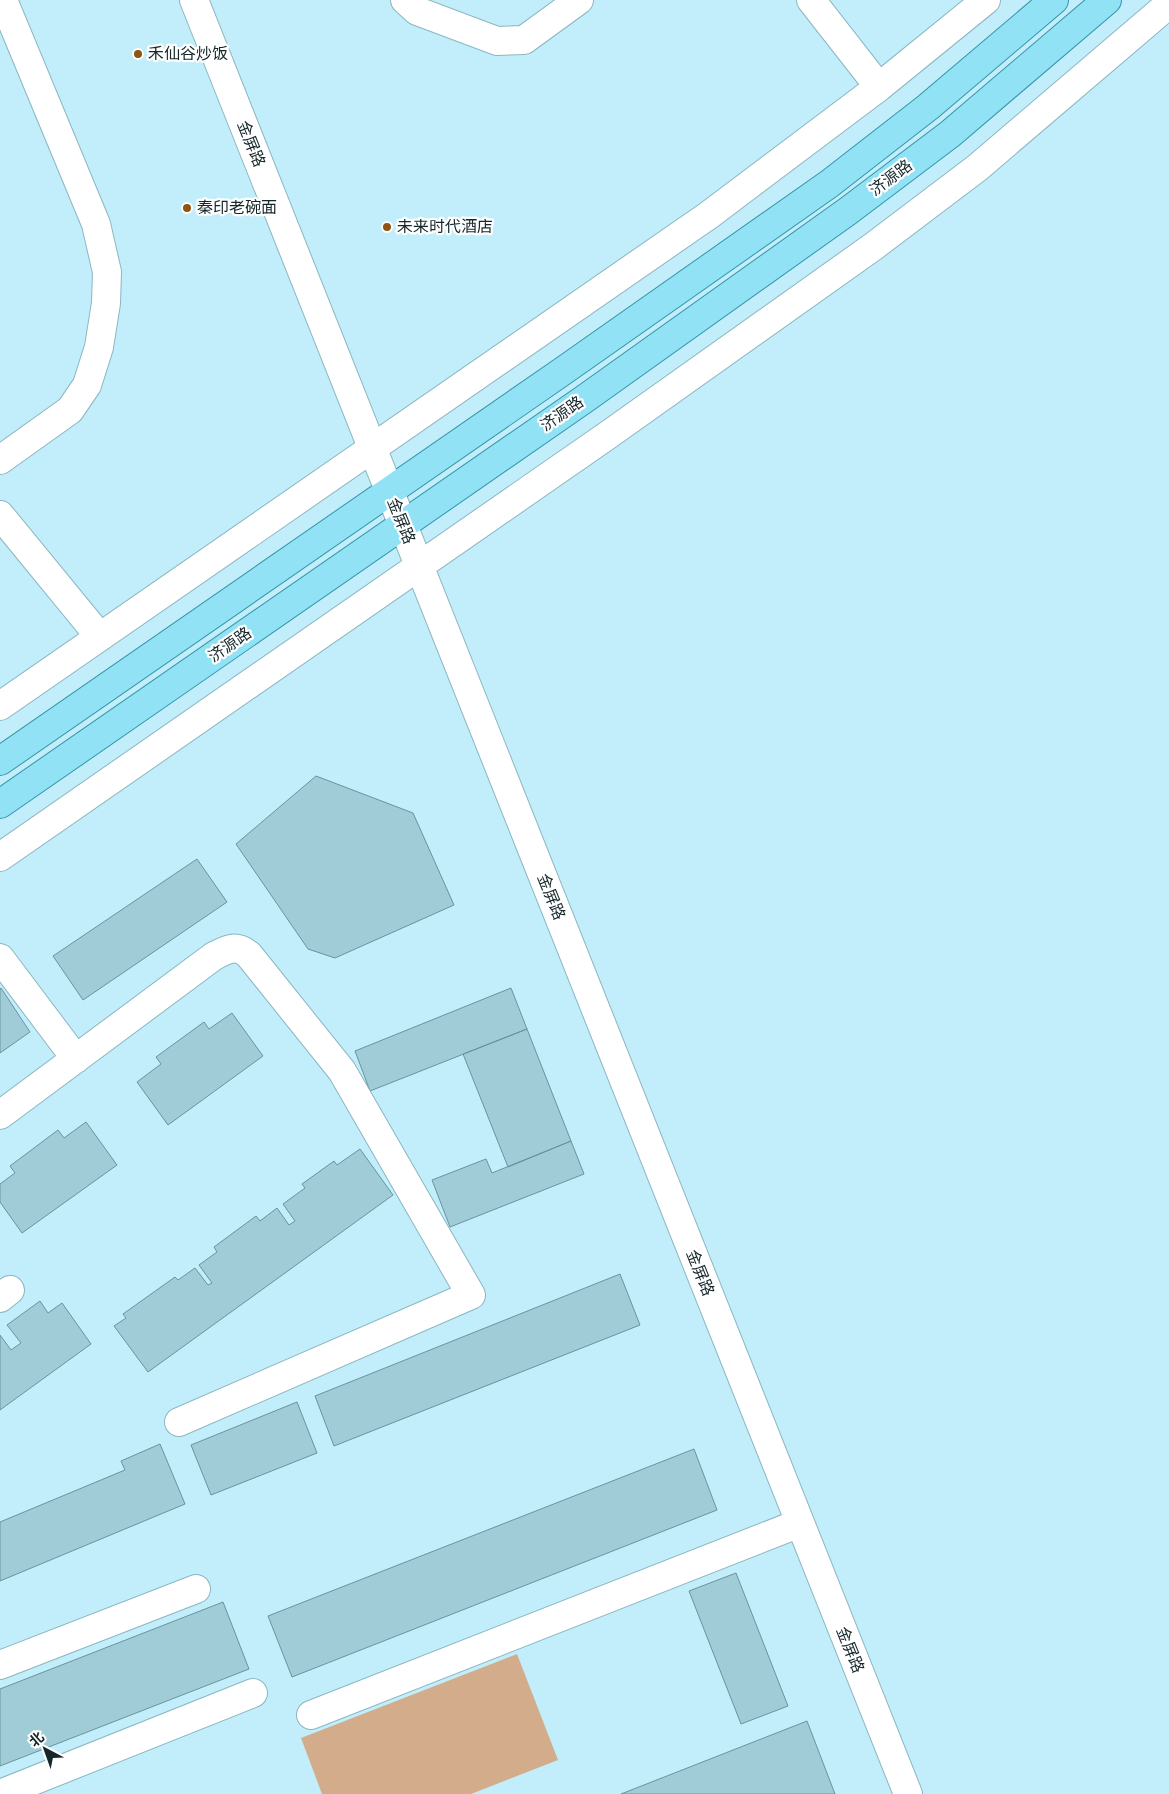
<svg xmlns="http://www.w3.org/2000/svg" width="1169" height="1794" viewBox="0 0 1169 1794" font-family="'Nunito Sans','Noto Sans SC',sans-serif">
  <rect width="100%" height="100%" fill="#c1eefa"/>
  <!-- green -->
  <path fill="#d3ac8c" d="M517 1654 558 1760 471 1794H322L301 1738Z"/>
  <!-- building -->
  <path fill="#a0ccd7" stroke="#69939e" d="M316 776 413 813 454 905 335 958 308 949 236 844Z
    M197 859 227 902 83 1000 53 956Z
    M1 988 30 1032 0 1053V989Z
    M511 988 527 1029 370 1091 355 1051Z
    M232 1013 263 1056 168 1125 137 1082 161 1064 156 1057 204 1022 209 1029Z
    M527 1029 571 1141 508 1167 463 1054Z
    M86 1122 117 1165 22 1233 0 1202V1184L15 1173 10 1166 58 1130 64 1138Z
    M571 1141 584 1174 450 1227 432 1180 486 1159 492 1173Z
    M360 1149 393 1195 148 1372 114 1326 126 1318 123 1314 175 1277 178 1280 195 1268 208 1285 212 1283 199 1265 217 1252 214 1247 256 1216 260 1221 277 1208 289 1225 295 1221 283 1204 305 1188 302 1184 334 1161 337 1165Z
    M620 1274 640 1325 334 1446 315 1396Z
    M40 1301 48 1313 62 1303 91 1344 0 1410V1335L11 1350 21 1343 7 1325Z
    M297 1402 317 1453 211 1495 191 1445Z
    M160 1444 185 1504 0 1581V1522L125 1470 121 1461Z
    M694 1449 717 1510 292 1677 268 1616Z
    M736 1573 788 1706 741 1724 689 1591Z
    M223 1602 249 1669 0 1766V1689Z
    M807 1721 835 1794H621Z"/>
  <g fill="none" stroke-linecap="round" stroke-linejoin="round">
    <defs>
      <path id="minor" d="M194 0 908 1794
        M405 0 417 11 497 41 524 40 579 0
        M811 0 879 87
        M0 460 70 410 87 385 99 347 106 303 107 272 96 224 3 0
        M0 515 100 637
        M0 706 709 215 879 87 986 0
        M0 857 608 435 874 246 977 168 1169 4
        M0 958 76 1059
        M0 1115 214 956C228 949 236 944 249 955L342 1071 471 1295 179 1422
        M0 1298 10 1290
        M0 1665 196 1589
        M311 1715 800 1523
        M0 1794 253 1693"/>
      <path id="major" d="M0 761 563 371 829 184 928 107 1054 0
        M0 804 583 400 848 211 950 134 1107 0"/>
    </defs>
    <!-- minor casing -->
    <use href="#minor" stroke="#8bb6c2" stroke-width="30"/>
    <!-- major casing -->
    <use href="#major" stroke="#3594a9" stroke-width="30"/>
    <!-- minor -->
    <use href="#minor" stroke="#fff" stroke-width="28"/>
    <!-- major -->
    <use href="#major" stroke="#90e2f4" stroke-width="28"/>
  </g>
  <!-- markers -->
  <g fill="#8f5312" stroke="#fff" stroke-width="2">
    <circle cx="138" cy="54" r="5"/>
    <circle cx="187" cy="208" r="5"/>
    <circle cx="387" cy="227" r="5"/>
  </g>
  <g text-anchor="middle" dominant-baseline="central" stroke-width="4.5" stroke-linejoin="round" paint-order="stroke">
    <!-- poi labels -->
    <g font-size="16" fill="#16272b" stroke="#fff" text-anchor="start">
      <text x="148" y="54">禾仙谷炒饭</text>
      <text x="197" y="208">秦印老碗面</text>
      <text x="397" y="227">未来时代酒店</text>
    </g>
    <!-- street labels -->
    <g font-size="16" fill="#16272b" stroke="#fff">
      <text transform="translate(251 144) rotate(68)">金屏路</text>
      <text transform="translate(891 178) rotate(-37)">济源路</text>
      <text transform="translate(562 414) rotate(-35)">济源路</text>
      <text transform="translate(401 521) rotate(68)">金屏路</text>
      <text transform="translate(230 645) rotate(-35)">济源路</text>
      <text transform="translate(551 897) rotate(68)">金屏路</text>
      <text transform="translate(700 1273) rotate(68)">金屏路</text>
      <text transform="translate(850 1650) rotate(68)">金屏路</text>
    </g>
  </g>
  <!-- north arrow -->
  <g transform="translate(45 1749) rotate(319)" stroke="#ffffff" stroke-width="4" paint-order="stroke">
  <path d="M0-4L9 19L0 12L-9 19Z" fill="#16272b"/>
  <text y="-8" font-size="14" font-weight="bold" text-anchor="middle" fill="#16272b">北</text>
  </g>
</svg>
